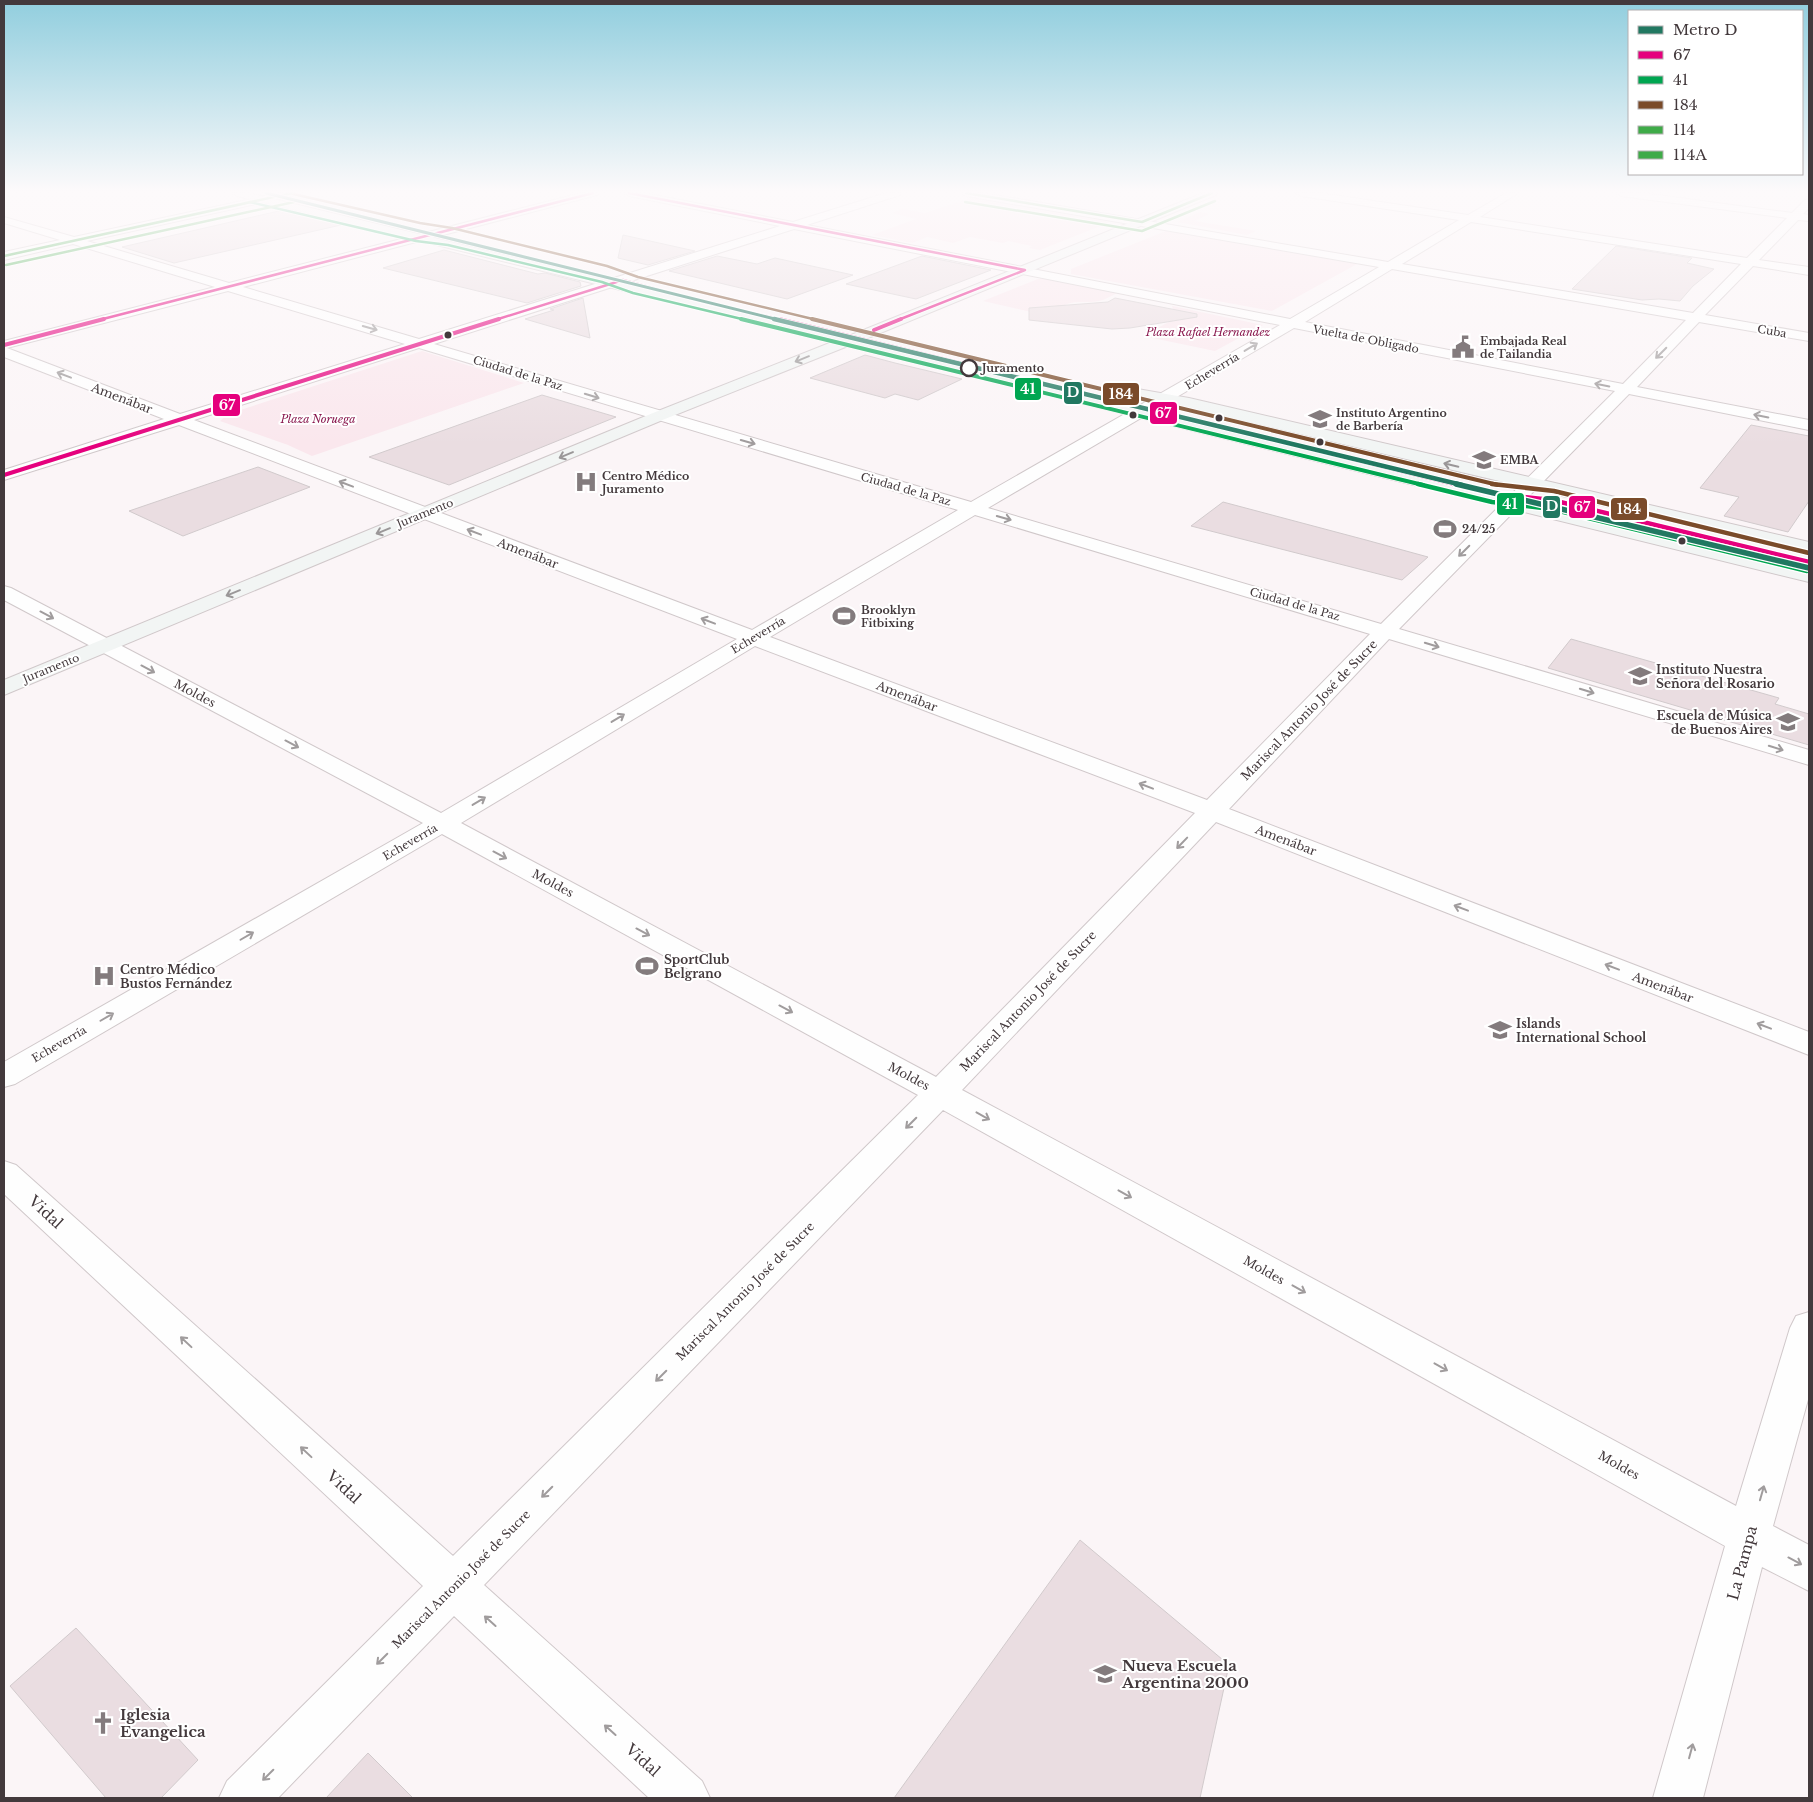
<svg xmlns="http://www.w3.org/2000/svg" width="1813" height="1802" viewBox="0 0 1813 1802" font-family="'Libre Baskerville',serif">
  <rect width="100%" height="100%" fill="#fbf5f7"/>
  <!-- green -->
  <path fill="#fae7ed" d="M971 198 1105 221 1108 223 1040 250 1029 248 1032 246 1008 241 1003 243 970 237 953 243 927 237 912 243 872 235 916 219 892 213 902 209 925 213Z
    M1200 212 1209 214 1195 221 1256 231 1247 235 1177 222Z
    M1166 231 1357 264 1272 311 1071 274V269Z
    M1038 279H1053L1117 293C1113 295 1108 298 1103 300 1082 306 1068 294 1053 317L983 301Z
    M1172 306 1263 325 1215 351 1143 336 1176 318Z
    M422 351 524 383 312 456 288 445 220 421 228 414Z"/>
  <!-- building -->
  <path fill="#eadde1" stroke="#d1cacc" d="M283 210 341 225 174 263 122 247Z
    M623 235 695 251 648 265 618 258Z
    M1616 246 1692 258 1687 263 1714 269 1693 286 1680 301 1659 299 1642 300 1572 289Z
    M444 250 538 274 545 273 580 282 581 286 527 303 383 268Z
    M717 256 757 264 775 258 853 275 787 299 669 271Z
    M922 256 991 270 916 299 846 284Z
    M583 298 590 338 525 319 554 310 550 309Z
    M1115 298 1197 314V317L1130 328 1112 329 1029 320V308L1108 302Z
    M865 355 895 363 962 379 918 400 895 394 885 398 810 378Z
    M542 395 616 417 449 485 369 457Z
    M1751 425 1809 436V501L1788 532 1724 516 1739 497 1700 488Z
    M258 467 310 487 183 536 129 511Z
    M1223 502 1366 540 1428 557 1402 580 1191 526Z
    M1571 639 1779 698 1775 704 1809 714V745L1548 668Z
    M1080 1540 1229 1665 1200 1798H894Z
    M76 1628 198 1760 161 1798H106L10 1686Z
    M368 1753 413 1798H326Z"/>
  <g fill="none" stroke-linecap="round" stroke-linejoin="round">
    <defs>
      <path id="street" d="M279 193H297L292 196 87 241 229 283 581 193H598L597 195 243 287 419 339 780 226 629 196 624 193H644L793 222 886 193H901L900 195 807 225 1290 319 1379 267 966 196 961 193H983L1388 262 1459 220 1301 196 1296 193H1320L1468 215 1506 193H1518L1480 217 1747 258 1787 218 1621 196 1616 193H1643L1792 213 1805 200 1809 199V208L1803 214 1809 215V221L1798 220 1759 260 1809 267V275L1753 266 1705 315 1809 333V341L1699 322 1637 387 1809 420V430L1629 394 1399 629 1809 750V765L1389 639 1229 809 1809 1032V1055L1216 822 962 1090 1736 1506 1790 1328 1796 1316 1809 1312V1396L1773 1526 1809 1545V1591L1762 1567 1703 1798H1653L1725 1546 943 1110 484 1585 702 1781 710 1798H649L454 1616 278 1798H219L227 1781 423 1586 4 1194V1161L16 1165 453 1556 918 1095 442 834 15 1084 4 1087V1062L423 823 4 600V586L11 588 441 813 737 639 179 425 4 480V470L164 419 4 357V341L215 287 73 244 4 260V252L60 240 4 223V217L74 237ZM1471 222 1741 264 1693 313 1402 264ZM794 229 1280 325 971 502 434 344ZM1392 269 1686 320 1623 384 1305 322ZM228 291 405 344 180 414 7 348ZM1294 328 1615 391 1381 624 988 508ZM419 348 958 510 752 630 194 420ZM975 515 1370 634 1207 800 770 637ZM755 646 1195 813 936 1077 461 823Z"/>
      <path id="secondary" d="M232 193H249L846 337 1203 193H1217L1216 195 861 341 1809 570V582L848 346 665 419 4 695V680L653 413 832 342 237 196Z
        M1126 387 1189 398 1809 542V554L1189 408 1121 395 1118 392 1121 389Z"/>
    </defs>
    <!-- street casing -->
    <use href="#street" stroke="#d0c8ca" stroke-width="2"/>
    <!-- secondary casing -->
    <use href="#secondary" stroke="#d0c8ca" stroke-width="2"/>
    <!-- street -->
    <use href="#street" fill="#fefefe" fill-rule="evenodd"/>
    <!-- secondary -->
    <use href="#secondary" fill="#f2f5f4" fill-rule="evenodd"/>
    <defs>
      <path id="bus-1-far2" d="M629 193 1025 270
        M99 320 593 193
        M495 320 623 280 712 304 784 320
        M898 320 1025 270"/>
      <path id="bus-1-far1" d="M779 319 1458 485
        M874 330 901 319
        M4 345 104 319
        M4 475 499 319"/>
      <path id="bus-1" d="M1453 484 1494 494 1552 500 1809 562"/>
      <path id="bus-2-far2" d="M250 202 416 241 448 245 602 282 633 293 746 320"/>
      <path id="bus-2-far1" d="M741 319 1423 485"/>
      <path id="bus-2" d="M1418 484 1492 502 1551 509 1807 571"/>
      <path id="bus-3-far2" d="M289 193 420 223 452 228 607 266 638 277 817 320"/>
      <path id="bus-3-far1" d="M812 319 1498 485"/>
      <path id="bus-3" d="M1492 484 1554 491 1809 553"/>
      <path id="bus-4" d="M966 193 1142 222 1212 193
        M4 256 292 193"/>
      <path id="bus-5" d="M965 202 1142 231 1215 201
        M6 265 294 202"/>
    </defs>
    <!-- bus-1-far2 casing -->
    <use href="#bus-1-far2" stroke="#fff" stroke-width="4.5"/>
    <!-- bus-1-far1 casing -->
    <use href="#bus-1-far1" stroke="#fff" stroke-width="5.5"/>
    <!-- bus-1 casing -->
    <use href="#bus-1" stroke="#fff" stroke-width="7"/>
    <!-- bus-2-far2 casing -->
    <use href="#bus-2-far2" stroke="#fff" stroke-width="4.5"/>
    <!-- bus-2-far1 casing -->
    <use href="#bus-2-far1" stroke="#fff" stroke-width="5.5"/>
    <!-- bus-2 casing -->
    <use href="#bus-2" stroke="#fff" stroke-width="7"/>
    <!-- bus-3-far2 casing -->
    <use href="#bus-3-far2" stroke="#fff" stroke-width="4.5"/>
    <!-- bus-3-far1 casing -->
    <use href="#bus-3-far1" stroke="#fff" stroke-width="5.5"/>
    <!-- bus-3 casing -->
    <use href="#bus-3" stroke="#fff" stroke-width="7"/>
    <!-- bus-4 casing -->
    <use href="#bus-4" stroke="#fff" stroke-width="4.5"/>
    <!-- bus-5 casing -->
    <use href="#bus-5" stroke="#fff" stroke-width="4.5"/>
    <!-- bus-1-far2 -->
    <use href="#bus-1-far2" stroke="#e5007d" stroke-width="2.5"/>
    <!-- bus-1-far1 -->
    <use href="#bus-1-far1" stroke="#e5007d" stroke-width="4"/>
    <!-- bus-1 -->
    <use href="#bus-1" stroke="#e5007d" stroke-width="4.5"/>
    <!-- bus-2-far2 -->
    <use href="#bus-2-far2" stroke="#00a651" stroke-width="2.5"/>
    <!-- bus-2-far1 -->
    <use href="#bus-2-far1" stroke="#00a651" stroke-width="4"/>
    <!-- bus-2 -->
    <use href="#bus-2" stroke="#00a651" stroke-width="4.5"/>
    <!-- bus-3-far2 -->
    <use href="#bus-3-far2" stroke="#7a4b2a" stroke-width="2.5"/>
    <!-- bus-3-far1 -->
    <use href="#bus-3-far1" stroke="#7a4b2a" stroke-width="4"/>
    <!-- bus-3 -->
    <use href="#bus-3" stroke="#7a4b2a" stroke-width="4.5"/>
    <!-- bus-4 -->
    <use href="#bus-4" stroke="#3fab48" stroke-width="2.5"/>
    <!-- bus-5 -->
    <use href="#bus-5" stroke="#3fab48" stroke-width="2.5"/>
    <defs>
      <path id="metro-1-far2" d="M266 193 779 320"/>
      <path id="metro-1-far1" d="M774 319 1462 485"/>
      <path id="metro-1" d="M1456 484 1809 568"/>
    </defs>
    <!-- metro-1-far2 casing -->
    <use href="#metro-1-far2" stroke="#fff" stroke-width="5"/>
    <!-- metro-1-far1 casing -->
    <use href="#metro-1-far1" stroke="#fff" stroke-width="6"/>
    <!-- metro-1 casing -->
    <use href="#metro-1" stroke="#fff" stroke-width="8"/>
    <!-- metro-1-far2 -->
    <use href="#metro-1-far2" stroke="#217861" stroke-width="3"/>
    <!-- metro-1-far1 -->
    <use href="#metro-1-far1" stroke="#217861" stroke-width="4.5"/>
    <!-- metro-1 -->
    <use href="#metro-1" stroke="#217861" stroke-width="5.5"/>
  </g>
  <!-- one-way arrows -->
  <defs><path id="oneway-shaft" d="M-6 0H5M1.5-3L5.5 0L1.5 3" fill="none" stroke-width="1.6" stroke-linecap="round" stroke-linejoin="round" transform="scale(1.25)"/></defs>
  <g stroke="#a09c9d">
    <use href="#oneway-shaft" transform="translate(370 328) rotate(16)"/>
    <use href="#oneway-shaft" transform="translate(1251 347) rotate(-31)"/>
    <use href="#oneway-shaft" transform="translate(1661 353) rotate(135)"/>
    <use href="#oneway-shaft" transform="translate(64 375) rotate(-159)"/>
    <use href="#oneway-shaft" transform="translate(1602 385) rotate(-169)"/>
    <use href="#oneway-shaft" transform="translate(592 396) rotate(17)"/>
    <use href="#oneway-shaft" transform="translate(1761 416) rotate(-169)"/>
    <use href="#oneway-shaft" transform="translate(748 442) rotate(16)"/>
    <use href="#oneway-shaft" transform="translate(346 484) rotate(-159)"/>
    <use href="#oneway-shaft" transform="translate(1004 518) rotate(16)"/>
    <use href="#oneway-shaft" transform="translate(474 532) rotate(-159)"/>
    <use href="#oneway-shaft" transform="translate(1464 551) rotate(135)"/>
    <use href="#oneway-shaft" transform="translate(47 615) rotate(28)"/>
    <use href="#oneway-shaft" transform="translate(708 621) rotate(-159)"/>
    <use href="#oneway-shaft" transform="translate(1432 645) rotate(17)"/>
    <use href="#oneway-shaft" transform="translate(148 669) rotate(28)"/>
    <use href="#oneway-shaft" transform="translate(1587 691) rotate(17)"/>
    <use href="#oneway-shaft" transform="translate(618 718) rotate(-31)"/>
    <use href="#oneway-shaft" transform="translate(292 744) rotate(28)"/>
    <use href="#oneway-shaft" transform="translate(1776 748) rotate(17)"/>
    <use href="#oneway-shaft" transform="translate(1146 786) rotate(-159)"/>
    <use href="#oneway-shaft" transform="translate(479 801) rotate(-31)"/>
    <use href="#oneway-shaft" transform="translate(1182 843) rotate(134)"/>
    <use href="#oneway-shaft" transform="translate(500 855) rotate(28)"/>
    <use href="#oneway-shaft" transform="translate(1461 908) rotate(-159)"/>
    <use href="#oneway-shaft" transform="translate(643 932) rotate(28)"/>
    <use href="#oneway-shaft" transform="translate(247 936) rotate(-30)"/>
    <use href="#oneway-shaft" transform="translate(1612 967) rotate(-159)"/>
    <use href="#oneway-shaft" transform="translate(786 1009) rotate(28)"/>
    <use href="#oneway-shaft" transform="translate(107 1017) rotate(-30)"/>
    <use href="#oneway-shaft" transform="translate(1764 1026) rotate(-159)"/>
    <use href="#oneway-shaft" transform="translate(983 1116) rotate(29)"/>
    <use href="#oneway-shaft" transform="translate(911 1123) rotate(135)"/>
    <use href="#oneway-shaft" transform="translate(1125 1194) rotate(29)"/>
    <use href="#oneway-shaft" transform="translate(1299 1289) rotate(29)"/>
    <use href="#oneway-shaft" transform="translate(186 1342) rotate(-137)"/>
    <use href="#oneway-shaft" transform="translate(1441 1367) rotate(29)"/>
    <use href="#oneway-shaft" transform="translate(661 1376) rotate(135)"/>
    <use href="#oneway-shaft" transform="translate(306 1452) rotate(-137)"/>
    <use href="#oneway-shaft" transform="translate(547 1492) rotate(135)"/>
    <use href="#oneway-shaft" transform="translate(1762 1493) rotate(-74)"/>
    <use href="#oneway-shaft" transform="translate(1795 1561) rotate(28)"/>
    <use href="#oneway-shaft" transform="translate(490 1621) rotate(-138)"/>
    <use href="#oneway-shaft" transform="translate(382 1659) rotate(135)"/>
    <use href="#oneway-shaft" transform="translate(610 1730) rotate(-138)"/>
    <use href="#oneway-shaft" transform="translate(1691 1751) rotate(-75)"/>
    <use href="#oneway-shaft" transform="translate(268 1775) rotate(135)"/>
  </g>
  <g stroke="#9a9798">
    <use href="#oneway-shaft" transform="translate(802 359) rotate(158)"/>
    <use href="#oneway-shaft" transform="translate(566 455) rotate(157)"/>
    <use href="#oneway-shaft" transform="translate(1451 465) rotate(-167)"/>
    <use href="#oneway-shaft" transform="translate(383 531) rotate(158)"/>
    <use href="#oneway-shaft" transform="translate(233 593) rotate(158)"/>
  </g>
  <!-- sky -->
  <linearGradient id="sky" x2="0" y2="1"><stop stop-color="#91cede"/><stop offset="0.43" stop-color="#fdfafb"/><stop offset="1" stop-color="#fdfafb" stop-opacity="0"/></linearGradient>
  <rect width="1813" height="445" fill="url(#sky)"/>
  <!-- icons -->
  <defs>
    <symbol id="civic-bare" viewBox="-9 -9 18 18"><path d="M-.6-6.5H3V-4.5H.6V-3L4-1V1h2V6H-6V1h2V-1L-.6-3ZM-1.2 2.5V6h2.4V2.5Z" fill="#837b7d" stroke="#fff" stroke-width="2.5" paint-order="stroke"/></symbol>
    <symbol id="university-bare" viewBox="-9 -9 18 18"><path d="M0-5L7-2L0 1L-7-2ZM-4 1L0 2.5L4 1V4Q0 6-4 4Z" fill="#837b7d" stroke="#fff" stroke-width="2.5" paint-order="stroke"/></symbol>
    <symbol id="hospital-bare" viewBox="-9 -9 18 18"><path d="M-5-5h3v3.5h4V-5h3V5h-3V1.5h-4V5h-3Z" fill="#837b7d" stroke="#fff" stroke-width="2.5" paint-order="stroke"/></symbol>
    <symbol id="stadium-bare" viewBox="-9 -9 18 18"><path d="M0-5a6.5 5 0 1 0 0 10a6.5 5 0 1 0 0-10ZM-3.5-1.8h7v3.6h-7Z" fill="#837b7d" stroke="#fff" stroke-width="2.5" paint-order="stroke"/></symbol>
    <symbol id="school-bare" viewBox="-9 -9 18 18"><path d="M0-5L7-2L0 1L-7-2ZM-4 1L0 2.5L4 1V4Q0 6-4 4Z" fill="#837b7d" stroke="#fff" stroke-width="2.5" paint-order="stroke"/></symbol>
    <symbol id="church-bare" viewBox="-9 -9 18 18"><path d="M-1.2-6h2.4v3.5h3.3v2.4h-3.3V6h-2.4V-.1h-3.3v-2.4h3.3Z" fill="#837b7d" stroke="#fff" stroke-width="2.5" paint-order="stroke"/></symbol>
  </defs>
  <g fill-rule="evenodd">
    <use href="#civic-bare" x="1447" y="331" width="32" height="32"/>
    <use href="#university-bare" x="1304" y="403" width="32" height="32"/>
    <use href="#university-bare" x="1468" y="444" width="32" height="32"/>
    <use href="#hospital-bare" x="570" y="466" width="32" height="32"/>
    <use href="#stadium-bare" x="1429" y="513" width="32" height="32"/>
    <use href="#stadium-bare" x="828" y="600" width="32" height="32"/>
    <use href="#school-bare" x="1624" y="660" width="32" height="32"/>
    <use href="#university-bare" x="1772" y="706" width="32" height="32"/>
    <use href="#stadium-bare" x="631" y="950" width="32" height="32"/>
    <use href="#hospital-bare" x="88" y="960" width="32" height="32"/>
    <use href="#school-bare" x="1484" y="1014" width="32" height="32"/>
    <use href="#school-bare" x="1089" y="1658" width="32" height="32"/>
    <use href="#church-bare" x="87" y="1707" width="32" height="32"/>
  </g>
  <!-- markers -->
  <g fill="#43393c" stroke="#fff" stroke-width="2">
    <circle cx="448" cy="335" r="4.5"/>
    <circle cx="1133" cy="415" r="4.5"/>
    <circle cx="1219" cy="418" r="4.5"/>
    <circle cx="1320" cy="442" r="4.5"/>
    <circle cx="1682" cy="541" r="4.5"/>
  </g>
  <circle fill="#fff" stroke="#43393c" stroke-width="2.5" cx="969" cy="368" r="8"/>
  <g text-anchor="middle" dominant-baseline="central" stroke-width="4" stroke-linejoin="round" paint-order="stroke">
    <!-- far-street labels -->
    <g font-size="11" fill="#43393c" stroke="#fff">
      <text transform="translate(1772 331) rotate(10)">Cuba</text>
      <text transform="translate(1366 339) rotate(11)">Vuelta de Obligado</text>
      <text transform="translate(1212 371) rotate(-31)">Echeverría</text>
      <text transform="translate(518 373) rotate(17)">Ciudad de la Paz</text>
      <text transform="translate(906 489) rotate(16)">Ciudad de la Paz</text>
      <text transform="translate(425 513) rotate(-22)">Juramento</text>
      <text transform="translate(1295 604) rotate(16)">Ciudad de la Paz</text>
      <text transform="translate(758 635) rotate(-31)">Echeverría</text>
      <text transform="translate(51 668) rotate(-22)">Juramento</text>
      <text transform="translate(410 842) rotate(-30)">Echeverría</text>
      <text transform="translate(59 1044) rotate(-30)">Echeverría</text>
    </g>
    <!-- far-park labels -->
    <g font-size="11" font-style="italic" fill="#8a194f" stroke="#fff">
      <text x="1208" y="332">Plaza Rafael Hernandez</text>
      <text x="318" y="419">Plaza Noruega</text>
    </g>
    <!-- far-poi labels -->
    <g font-size="11" font-weight="bold" fill="#43393c" stroke="#fff" text-anchor="start">
      <text x="1480" y="341">Embajada Real<tspan x="1480" dy="13">de Tailandia</tspan></text>
      <text x="1336" y="413">Instituto Argentino<tspan x="1336" dy="13">de Barbería</tspan></text>
      <text x="1500" y="460">EMBA</text>
      <text x="602" y="476">Centro Médico<tspan x="602" dy="13">Juramento</tspan></text>
      <text x="1462" y="529">24/25</text>
      <text x="861" y="610">Brooklyn<tspan x="861" dy="13">Fitbixing</tspan></text>
    </g>
    <!-- far-stop labels -->
    <g font-size="11" font-weight="bold" fill="#43393c" stroke="#fff" text-anchor="start">
      <text x="982" y="368">Juramento</text>
    </g>
    <!-- street labels -->
    <g font-size="12" fill="#43393c" stroke="#fff">
      <text transform="translate(122 398) rotate(21)">Amenábar</text>
      <text transform="translate(528 553) rotate(21)">Amenábar</text>
      <text transform="translate(195 693) rotate(28)">Moldes</text>
      <text transform="translate(907 696) rotate(21)">Amenábar</text>
      <text transform="translate(1309 710) rotate(-46)">Mariscal Antonio José de Sucre</text>
      <text transform="translate(1286 840) rotate(21)">Amenábar</text>
      <text transform="translate(553 883) rotate(28)">Moldes</text>
      <text transform="translate(1663 987) rotate(21)">Amenábar</text>
      <text transform="translate(1028 1001) rotate(-46)">Mariscal Antonio José de Sucre</text>
      <text transform="translate(909 1076) rotate(28)">Moldes</text>
      <text transform="translate(1264 1270) rotate(29)">Moldes</text>
      <text transform="translate(745 1291) rotate(-45)">Mariscal Antonio José de Sucre</text>
      <text transform="translate(1619 1465) rotate(29)">Moldes</text>
      <text transform="translate(461 1579) rotate(-45)">Mariscal Antonio José de Sucre</text>
    </g>
    <!-- poi labels -->
    <g font-size="12" font-weight="bold" fill="#43393c" stroke="#fff" text-anchor="start">
      <text x="1656" y="669">Instituto Nuestra<tspan x="1656" dy="14">Señora del Rosario</tspan></text>
      <text x="1772" y="715" text-anchor="end">Escuela de Música<tspan x="1772" dy="14">de Buenos Aires</tspan></text>
      <text x="664" y="959">SportClub<tspan x="664" dy="14">Belgrano</tspan></text>
      <text x="120" y="969">Centro Médico<tspan x="120" dy="14">Bustos Fernández</tspan></text>
      <text x="1516" y="1023">Islands<tspan x="1516" dy="14">International School</tspan></text>
    </g>
    <!-- near-street labels -->
    <g font-size="15" fill="#43393c" stroke="#fff">
      <text transform="translate(46 1212) rotate(43)">Vidal</text>
      <text transform="translate(344 1487) rotate(43)">Vidal</text>
      <text transform="translate(1742 1563) rotate(-75)">La Pampa</text>
      <text transform="translate(643 1760) rotate(42)">Vidal</text>
    </g>
    <!-- near-poi labels -->
    <g font-size="15" font-weight="bold" fill="#43393c" stroke="#fff" text-anchor="start">
      <text x="1122" y="1665">Nueva Escuela<tspan x="1122" dy="17">Argentina 2000</tspan></text>
      <text x="120" y="1714">Iglesia<tspan x="120" dy="17">Evangelica</tspan></text>
    </g>
  </g>
  <g stroke="#fff" stroke-width="2">
    <rect x="1014" y="377" width="28" height="24" rx="5" fill="#00a651"/>
    <rect x="1063" y="381" width="20" height="24" rx="5" fill="#217861"/>
    <rect x="1102" y="382" width="38" height="24" rx="5" fill="#7a4b2a"/>
    <rect x="212" y="393" width="29" height="24" rx="5" fill="#e5007d"/>
    <rect x="1149" y="401" width="29" height="24" rx="5" fill="#e5007d"/>
    <rect x="1496" y="492" width="29" height="24" rx="5" fill="#00a651"/>
    <rect x="1542" y="495" width="19" height="24" rx="5" fill="#217861"/>
    <rect x="1568" y="495" width="28" height="24" rx="5" fill="#e5007d"/>
    <rect x="1610" y="497" width="38" height="24" rx="5" fill="#7a4b2a"/>
  </g>
  <g font-size="14" text-anchor="middle" font-weight="bold" fill="#fff">
    <text x="1028" y="394">41</text>
    <text x="1073" y="397">D</text>
    <text x="1121" y="399">184</text>
    <text x="227" y="410">67</text>
    <text x="1163" y="418">67</text>
    <text x="1510" y="509">41</text>
    <text x="1552" y="511">D</text>
    <text x="1582" y="512">67</text>
    <text x="1629" y="514">184</text>
  </g>
  <!-- border -->
  <rect width="1813" height="1802" fill="none" stroke="#43393c" stroke-width="10"/>
  <!-- legend -->
  <rect x="1628" y="10" width="175" height="165" fill="#ffffff" stroke="#b4b0b1"/>
  <rect x="1638" y="26" width="25" height="8" fill="#217861" stroke="#b4b0b1"/>
  <text x="1673" y="35" font-size="15" fill="#43393c">Metro D</text>
  <rect x="1638" y="51" width="25" height="8" fill="#e5007d" stroke="#b4b0b1"/>
  <text x="1673" y="60" font-size="15" fill="#43393c">67</text>
  <rect x="1638" y="76" width="25" height="8" fill="#00a651" stroke="#b4b0b1"/>
  <text x="1673" y="85" font-size="15" fill="#43393c">41</text>
  <rect x="1638" y="101" width="25" height="8" fill="#7a4b2a" stroke="#b4b0b1"/>
  <text x="1673" y="110" font-size="15" fill="#43393c">184</text>
  <rect x="1638" y="126" width="25" height="8" fill="#3fab48" stroke="#b4b0b1"/>
  <text x="1673" y="135" font-size="15" fill="#43393c">114</text>
  <rect x="1638" y="151" width="25" height="8" fill="#3fab48" stroke="#b4b0b1"/>
  <text x="1673" y="160" font-size="15" fill="#43393c">114A</text>
</svg>
